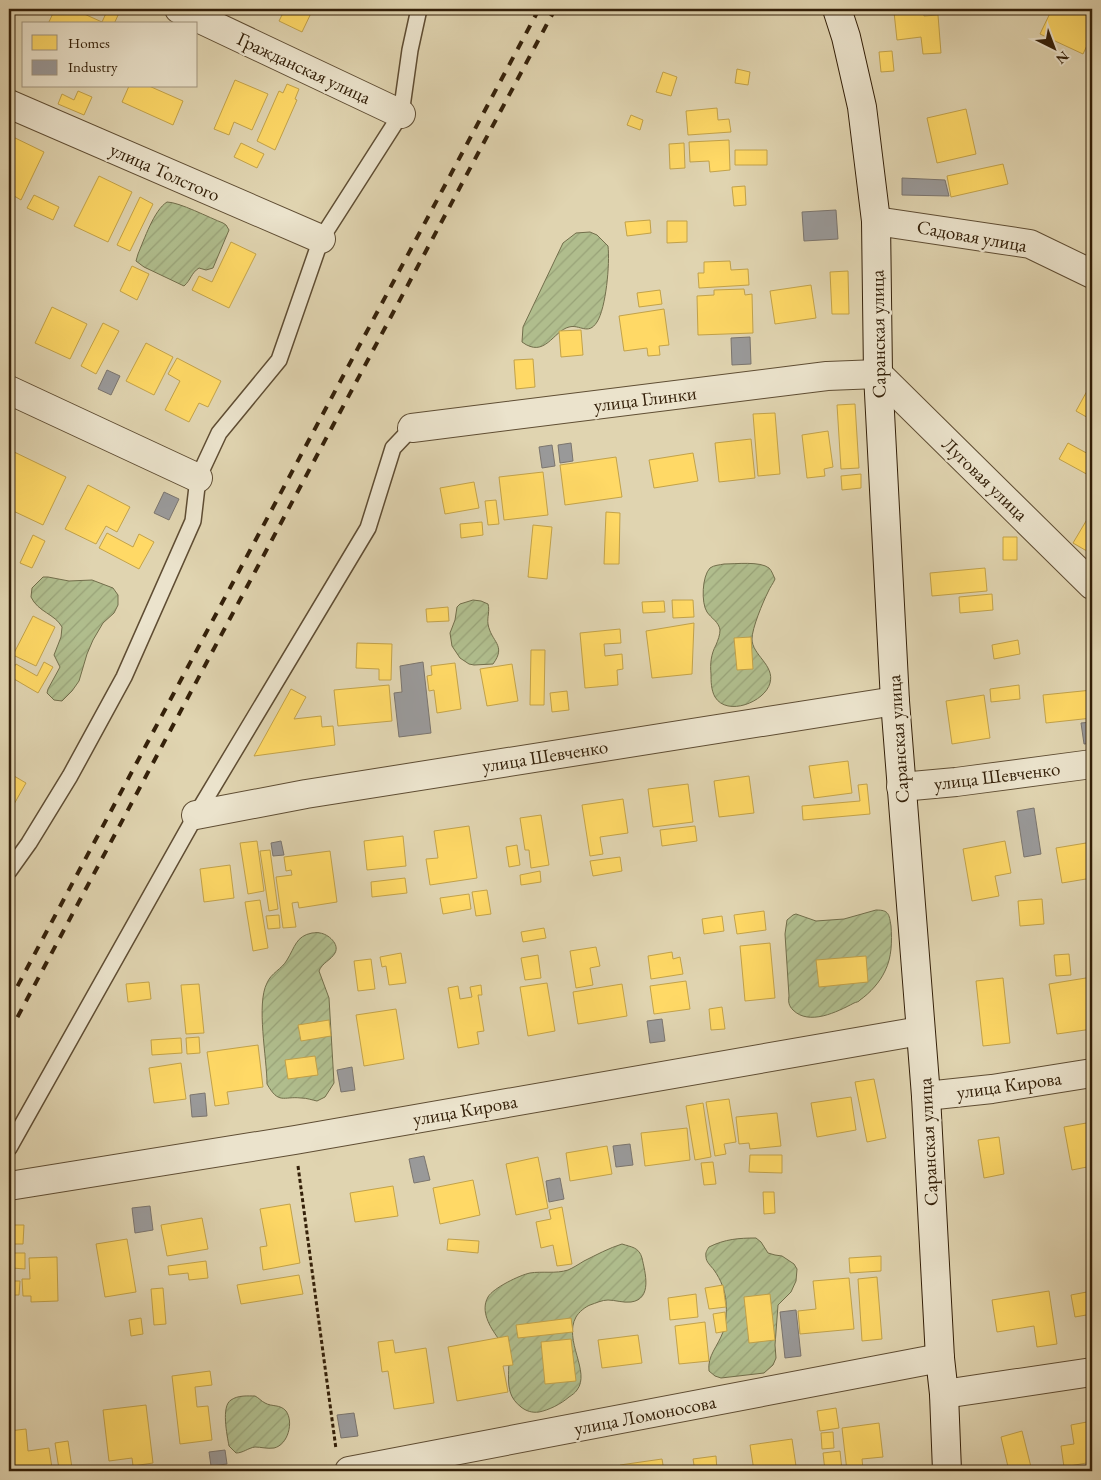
<svg xmlns="http://www.w3.org/2000/svg" width="1101" height="1480" viewBox="0 0 1101 1480" font-family="'EB Garamond',serif">
  <defs>
    <pattern id="garden-furrows" width="10" height="10" patternUnits="userSpaceOnUse" patternTransform="scale(1.25)"><rect width="10" height="10" fill="#b0bd8d"/><path d="M-1 1l2-2M0 10L10 0M9 11l2-2" fill="none" stroke="#98a278"/></pattern>
  </defs>
  <rect width="100%" height="100%" fill="#e0d4b0"/>
  <filter id="stains"><feTurbulence type="fractalNoise" baseFrequency=".004" numOctaves="4"/><feColorMatrix values="0 0 0 0 .2 0 0 0 0 .09 0 0 0 0 .02 0 0 0 .5 -.17"/></filter>
  <radialGradient id="worn" r=".72"><stop offset=".6" stop-color="#630" stop-opacity="0"/><stop offset="1" stop-color="#630" stop-opacity=".3"/></radialGradient>
  <!-- garden -->
  <path fill="url(#garden-furrows)" stroke="#726e4b" d="M167 202C179 202 210 218 223 223L226 225 229 230 213 268 206 270 199 268C191 273 191 280 184 286L144 267 136 261 138 254C144 240 154 210 167 202Z
    M590 232 597 235 608 246C610 264 606 308 597 322 588 336 580 324 569 327 553 331 545 359 522 342L523 327 563 243 576 233Z
    M724 564C736 564 760 561 769 568 772 571 773 575 775 579 773 584 770 587 768 592 763 602 752 628 752 639 752 655 775 665 770 683 765 702 727 717 715 697 711 690 711 681 711 674 710 664 711 654 716 645 718 640 720 635 720 630 719 622 711 618 707 612 701 603 702 576 710 568 714 565 720 565 724 564Z
    M43 577H48L69 581 92 580 113 588 118 595V605L114 613 103 623 93 640 87 654 79 681 72 691 62 701 54 700 47 693 48 689 60 667 54 655 61 637 62 627C55 614 38 612 31 597L32 588Z
    M473 600 481 601 488 604C490 611 487 617 488 624 491 642 507 645 493 664L474 665 469 664 460 658 452 646 450 633 455 620 457 607 460 604Z
    M876 910C889 910 889 914 891 926 892 941 892 957 885 971 880 982 870 993 860 1000 859 1002 856 1002 854 1003 837 1012 809 1026 793 1010 789 1006 788 1002 789 996L785 934 787 920 793 915 796 914 816 921 844 919Z
    M312 933C315 933 317 932 320 933 328 934 340 944 335 953 331 960 322 963 319 971L329 998 334 1083 325 1097 317 1101C312 1100 307 1098 301 1098 283 1096 279 1105 267 1084 267 1058 256 1004 267 983 271 973 282 969 287 960 295 947 296 936 312 933Z
    M756 1238 761 1242 768 1253 775 1255 782 1256 794 1264 797 1269 796 1281 791 1292 778 1305 775 1345 776 1358 773 1365 764 1373 721 1378 715 1376 709 1371C707 1356 718 1346 723 1332 726 1323 727 1312 726 1302 725 1290 721 1280 714 1270 711 1266 706 1262 706 1257 705 1253 707 1250 709 1247 725 1239 739 1238 756 1238Z
    M622 1244C631 1247 639 1247 642 1258 645 1272 653 1299 631 1302 623 1303 615 1300 608 1300 602 1300 596 1303 590 1305 585 1307 579 1312 576 1317 563 1340 591 1372 577 1390 575 1393 572 1395 569 1397 561 1404 549 1410 539 1412 532 1413 526 1411 521 1407 499 1390 515 1367 505 1347 504 1344 501 1341 498 1338 490 1327 480 1311 488 1297 493 1288 520 1275 530 1273 542 1271 556 1274 568 1270 573 1268 579 1264 584 1261 596 1255 609 1248 622 1244Z
    M255 1396C259 1398 261 1401 265 1403 272 1407 280 1404 286 1411 294 1422 288 1445 274 1448 267 1449 261 1447 255 1447 248 1448 243 1453 236 1453L229 1446C227 1435 221 1406 231 1400 238 1395 248 1396 255 1396Z"/>
  <!-- homes -->
  <path fill="#ffd966" stroke="#c2a24a" d="M55 9H73L102 22 108 9 119 13 114 24H48Z
    M285 9H313L302 32 279 21Z
    M887 9H930H923L924 16 938 15 941 53 923 54 921 37 897 40 894 12 887 13Z
    M1052 9H1080L1092 15V35L1083 54 1040 34Z
    M892 51 894 71 881 72 879 52Z
    M737 69 750 72 748 85 735 83Z
    M663 72 677 77 671 96 656 92Z
    M235 80 268 94 252 130 234 122 229 135 214 129Z
    M287 84 299 89 295 99 297 100 275 150 257 141 279 91 283 93Z
    M129 86H149L183 101 173 125 122 102Z
    M78 91 92 97 84 115 58 104 62 94 74 100Z
    M717 108 718 120 729 119 731 132 688 135 686 111Z
    M966 109 976 154 937 163 927 118Z
    M631 115 643 120 640 130 627 125Z
    M9 135 44 152 21 200 9 193Z
    M729 140 730 170 710 172 709 161 690 162 689 142Z
    M241 143 264 154 257 168 234 157Z
    M684 143 685 168 670 169 669 144Z
    M735 150H767V165H735Z
    M1003 164 1008 184 951 197 947 176Z
    M99 176 132 192 108 242 74 226Z
    M745 186 746 205 734 206 732 187Z
    M34 195 59 207 53 220 27 208Z
    M140 197 153 204 130 251 117 245Z
    M650 220 651 233 627 236 625 222Z
    M667 221H687V242L667 243Z
    M231 242 256 254 229 308 192 290 199 276 212 282Z
    M730 261 731 270 748 269 749 285 699 288 698 273H704V262Z
    M132 266 149 274 137 300 120 291Z
    M848 271 849 314H832L830 272Z
    M811 285 816 318 775 324 770 291Z
    M744 289 745 295 752 294 753 333 698 335 697 296 714 295V290Z
    M660 290 662 304 639 307 637 293Z
    M52 307 87 324 70 359 35 343Z
    M664 309 669 345 659 346 660 355 648 356 647 348 624 351 619 316Z
    M103 323 119 331 96 374 81 366Z
    M581 330 583 355 561 357 559 331Z
    M146 343 173 357 154 395 126 381Z
    M177 358 221 381 208 407 199 403 189 422 165 410 180 381 168 374Z
    M533 359 535 387 516 389 514 360Z
    M1087 391 1092 394V415L1090 419 1076 411Z
    M855 404 859 468 841 469 837 405Z
    M775 413 780 474 758 476 753 414Z
    M828 431 833 467 824 469 825 476 807 478 802 435Z
    M751 439 755 478 719 482 715 443Z
    M1068 443 1092 456V477L1059 459Z
    M10 450 66 477 43 525 9 509V453Z
    M693 453 698 481 654 488 649 460Z
    M616 457 622 497 565 505 560 465Z
    M543 472 548 515 504 520 499 477Z
    M861 474V488L842 490 841 476Z
    M474 482 479 508 445 514 440 488Z
    M88 485 130 507 117 532 106 526 96 544 65 529Z
    M496 500 499 524 488 525 485 501Z
    M1092 511V554L1073 543Z
    M606 512 620 513 619 564H604Z
    M482 522 483 535 461 538 460 524Z
    M533 525 552 527 547 579 528 577Z
    M107 533 133 547 139 534 154 542 139 569 99 548Z
    M33 535 45 541 32 568 20 563Z
    M1003 537H1017V560H1003Z
    M985 568 987 591 932 596 930 573Z
    M992 594 993 610 960 613 959 597Z
    M672 600H693L694 617 673 618Z
    M664 601 665 612 643 613 642 602Z
    M448 607 449 621 427 622 426 609Z
    M33 616 55 627 36 666 13 655Z
    M694 623 692 674 652 678 646 631Z
    M620 629 621 643 604 644 605 656 622 654 623 669 617 670 618 685 585 688 580 633Z
    M751 637 753 669 737 670 734 638Z
    M1018 640 1020 654 994 659 992 645Z
    M357 643 392 644 391 680H379V669L356 668Z
    M531 650H545L544 705H530Z
    M44 662 53 667 38 693 9 676 16 664 37 676Z
    M455 663 461 709 437 713 434 690 429 691 427 676 432 675 431 666Z
    M512 664 518 701 487 706 480 669Z
    M389 685 392 721 338 726 334 690Z
    M1019 685 1020 699 991 702 990 689Z
    M291 689 306 697 294 719 321 716 322 727 333 726 335 745 254 756Z
    M1092 690V718L1046 723 1043 695Z
    M567 691 569 710 552 712 550 693Z
    M984 695 990 738 952 744 946 701Z
    M848 761 852 793 814 798 809 766Z
    M9 773 26 783 9 813Z
    M749 776 754 813 719 817 714 781Z
    M688 784 693 822 653 827 648 789Z
    M867 784 870 814 803 820 802 806 860 801 858 785Z
    M623 799 628 833 600 837 603 854 590 856 582 805Z
    M541 815 549 865 531 868 529 850H525L520 818Z
    M469 826 477 878 430 885 426 859 438 858 434 831Z
    M695 826 697 841 662 846 660 830Z
    M403 836 406 866 367 870 364 841Z
    M257 841 264 891 248 894 240 843Z
    M1005 841 1011 873 995 876 999 896 972 901 963 849Z
    M1092 842V878L1062 883 1056 848Z
    M517 845 520 865 509 867 506 847Z
    M270 850 278 909 269 911 260 851Z
    M330 851 337 902 299 908 298 902 292 903 296 927 283 928 276 877 292 875 291 870 286 871 284 857Z
    M620 857 622 871 593 876 590 861Z
    M230 865 234 898 204 902 200 869Z
    M540 871 541 882 521 885 520 875Z
    M405 878 407 893 372 897 371 882Z
    M487 890 491 914 476 916 472 892Z
    M469 894 471 909 443 914 440 898Z
    M1042 899 1044 924 1020 926 1018 901Z
    M260 900 268 948 253 951 245 902Z
    M764 911 766 930 737 934 734 915Z
    M279 915 280 928 268 929 266 916Z
    M722 916 724 931 704 934 702 919Z
    M544 928 546 938 523 942 521 932Z
    M770 943 775 998 745 1001 740 946Z
    M596 947 600 966 590 968 593 985 576 988 570 951Z
    M672 952 673 959 680 957 683 974 651 979 648 956Z
    M401 953 406 983 389 985 386 966 382 967 380 957Z
    M1069 954 1071 975 1056 976 1054 955Z
    M538 955 541 978 525 980 521 958Z
    M866 956 868 982 819 987 816 960Z
    M371 959 375 989 358 991 354 961Z
    M1092 977V1029L1057 1034 1049 984Z
    M1003 978 1010 1043 983 1046 976 981Z
    M686 981 690 1009 654 1014 650 986Z
    M149 982 151 999 128 1002 126 984Z
    M547 983 555 1031 528 1036 520 987Z
    M199 984 204 1033 186 1034 181 985Z
    M622 984 627 1016 578 1024 573 992Z
    M481 985 482 995H478L484 1031 477 1032 479 1044 458 1048 448 988 458 986 460 999 472 997 470 987Z
    M722 1007 725 1029 711 1030 709 1009Z
    M396 1009 404 1059 364 1066 356 1015Z
    M329 1020 331 1036 301 1041 298 1025Z
    M199 1037 200 1053 187 1054 186 1038Z
    M181 1038 182 1053 152 1055 151 1040Z
    M258 1045 263 1087 227 1092 229 1104 215 1106 207 1052Z
    M315 1056 318 1075 288 1079 285 1060Z
    M181 1063 186 1099 154 1103 149 1068Z
    M874 1079 886 1138 867 1142 855 1082Z
    M851 1097 856 1130 817 1137 811 1103Z
    M729 1099 736 1142 724 1144 726 1154 715 1156 706 1102Z
    M703 1103 711 1157 695 1160 686 1106Z
    M777 1113 781 1146 750 1149 749 1143 739 1144 736 1117Z
    M1092 1122V1168V1166L1072 1170 1064 1127Z
    M687 1128 690 1160 645 1166 641 1133Z
    M999 1137 1004 1174 984 1178 978 1140Z
    M607 1146 612 1174 570 1181 566 1153Z
    M750 1155H782V1173L749 1172Z
    M538 1157 548 1208 516 1215 506 1164Z
    M713 1162 716 1184 704 1185 701 1163Z
    M473 1180 480 1215 440 1224 433 1188Z
    M393 1186 398 1216 355 1222 350 1193Z
    M763 1192H774L775 1213 764 1214Z
    M290 1204 300 1263 263 1270 260 1247 267 1246 260 1209Z
    M562 1207 572 1264 557 1266 553 1245 541 1248 536 1222 551 1219 549 1210Z
    M202 1218 208 1249 167 1256 161 1225Z
    M9 1225H24L23 1244H9Z
    M127 1239 136 1292 105 1297 96 1244Z
    M448 1239 479 1241 478 1253 447 1250Z
    M9 1253H25V1269L12 1268V1281H20L19 1295H9Z
    M881 1256V1271L850 1273 849 1258Z
    M57 1257 58 1301 31 1302V1296H23L22 1279H30L29 1258Z
    M206 1261 208 1278 189 1280 188 1273 169 1275 168 1266Z
    M299 1275 303 1294 241 1304 237 1285Z
    M877 1277 882 1339 862 1341 858 1279Z
    M849 1278 854 1329 800 1334 798 1311 816 1309 813 1281Z
    M723 1285 726 1307 709 1309 705 1288Z
    M163 1288 166 1324 154 1325 151 1289Z
    M1049 1291 1057 1344 1037 1347 1034 1326 997 1332 992 1300Z
    M1092 1291V1314L1075 1317 1071 1295Z
    M696 1294 698 1317 670 1320 668 1298Z
    M770 1294 775 1340 749 1343 744 1297Z
    M725 1312 727 1331 716 1333 713 1314Z
    M141 1318 143 1334 131 1336 129 1320Z
    M571 1318 573 1332 518 1338 516 1325Z
    M705 1322 709 1361 679 1364 675 1326Z
    M638 1335 642 1363 602 1368 598 1340Z
    M508 1336 513 1365 503 1366 508 1392 457 1401 448 1347Z
    M571 1339 576 1381 545 1384 541 1342Z
    M393 1340 395 1353 426 1348 434 1403 394 1409 388 1371 382 1372 378 1342Z
    M210 1371 212 1385 195 1387 197 1407 208 1406 212 1440 180 1444 172 1376Z
    M146 1405 153 1463 133 1466 132 1458 109 1461 103 1410Z
    M836 1408 839 1428 820 1431 817 1411Z
    M1092 1421V1462L1064 1467 1061 1446 1074 1444 1071 1425Z
    M879 1423 883 1457 862 1459 863 1469 847 1471 842 1428Z
    M26 1429 28 1451 49 1448 52 1468 31 1471H9V1431Z
    M1022 1431 1032 1471H1009L1001 1437Z
    M833 1432 834 1448 822 1449 821 1433Z
    M792 1439 796 1466 754 1471 750 1445Z
    M68 1441 72 1468 59 1469 55 1443Z
    M840 1451 842 1470 825 1471 823 1453Z
    M716 1456 717 1471H695L693 1459Z
    M662 1459 664 1471H621L620 1465Z"/>
  <!-- industry -->
  <path fill="#999" stroke="#7b756e" d="M902 178 945 180 949 196 902 195Z
    M836 210 838 239 804 241 802 212Z
    M750 337 751 364 732 365 731 338Z
    M107 370 120 376 111 395 98 389Z
    M571 443 573 461 560 463 558 445Z
    M552 445 555 466 542 468 539 447Z
    M164 492 179 499 169 520 154 513Z
    M423 662 431 733 399 737 394 693 402 692 400 666Z
    M1092 722V743L1084 744 1081 723Z
    M1034 808 1041 854 1024 857 1017 811Z
    M281 841 284 855 273 856 271 843Z
    M662 1019 665 1041 650 1043 647 1021Z
    M352 1067 355 1090 341 1092 337 1070Z
    M205 1093 207 1116 192 1117 190 1095Z
    M630 1144 633 1165 616 1167 613 1146Z
    M424 1156 430 1180 414 1183 409 1159Z
    M560 1178 564 1199 549 1202 546 1181Z
    M150 1206 153 1230 135 1233 132 1208Z
    M796 1310 801 1356 785 1358 780 1312Z
    M354 1413 358 1436 341 1438 337 1415Z
    M225 1450 227 1464 211 1466 209 1452Z"/>
  <g fill="none" stroke-linecap="round" stroke-linejoin="round">
    <defs>
      <path id="lane" d="M9 871 29 843 70 776 124 677 193 521 198 478 219 433 279 360 321 239 401 114 410 50 419 9
        M9 1148 196 815 368 528 393 448 412 428"/>
      <path id="street" d="M179 9 401 114
        M9 104 321 239
        M876 221 1030 244 1092 274
        M9 390 198 478
        M412 428 827 376 878 374 1092 585
        M901 787 956 782 1092 764
        M196 815 306 794 895 701
        M926 1096 992 1089 1092 1073
        M9 1186 295 1140 920 1031
        M944 1394 1092 1372
        M349 1471 940 1358"/>
      <path id="secondary" d="M837 9 846 37 862 107 876 221 878 374 895 701 926 1096 940 1358 944 1394 947 1471"/>
    </defs>
    <!-- lane casing -->
    <use href="#lane" stroke="#5f4d33" stroke-width="18"/>
    <!-- street casing -->
    <use href="#street" stroke="#5f4d33" stroke-width="30"/>
    <!-- secondary casing -->
    <use href="#secondary" stroke="#342009" stroke-width="30"/>
    <!-- path -->
    <path stroke="#342009" stroke-width="3" stroke-dasharray="4 2.5" stroke-linecap="butt" d="M298 1166 336 1449"/>
    <!-- lane -->
    <use href="#lane" stroke="#ebe3cc" stroke-width="15"/>
    <!-- street -->
    <use href="#street" stroke="#ebe3cc" stroke-width="28"/>
    <!-- secondary -->
    <use href="#secondary" stroke="#ebe3cc" stroke-width="28"/>
    <!-- rail -->
    <path stroke="#342009" stroke-width="4" stroke-dasharray="9 9" stroke-linecap="butt" d="M9 1002 539 9
      M9 1033 555 9"/>
  </g>
  <g text-anchor="middle" dominant-baseline="central" stroke-width="5" stroke-linejoin="round" paint-order="stroke">
    <!-- street labels -->
    <g font-size="19" fill="#342009" stroke="#ebe3cc">
      <text transform="translate(304 68) rotate(25)">Гражданская улица</text>
      <text transform="translate(165 172) rotate(24)">улица Толстого</text>
      <text transform="translate(972 236) rotate(10)">Садовая улица</text>
      <text transform="translate(878 334) rotate(-91)">Саранская улица</text>
      <text transform="translate(645 399) rotate(-7)">улица Глинки</text>
      <text transform="translate(985 479) rotate(44)">Луговая улица</text>
      <text transform="translate(898 739) rotate(-94)">Саранская улица</text>
      <text transform="translate(545 756) rotate(-9)">улица Шевченко</text>
      <text transform="translate(997 776) rotate(-7)">улица Шевченко</text>
      <text transform="translate(1009 1085) rotate(-8)">улица Кирова</text>
      <text transform="translate(465 1110) rotate(-10)">улица Кирова</text>
      <text transform="translate(928 1142) rotate(-93)">Саранская улица</text>
      <text transform="translate(645 1415) rotate(-11)">улица Ломоносова</text>
    </g>
  </g>
  <!-- margin -->
  <rect width="1101" height="1480" fill="none" stroke="#e0d4b0" stroke-width="30"/>
  <rect x="10" y="10" width="1081" height="1460" fill="none" stroke="#342009" stroke-width="2.5"/>
  <rect x="15" y="15" width="1071" height="1450" fill="none" stroke="#342009"/>
  <!-- legend -->
  <rect x="22" y="22" width="175" height="65" fill="#ebe3cc" stroke="#a2957e"/>
  <rect x="32" y="35" width="25" height="15" fill="#ffd966" stroke="#a2957e"/>
  <text x="68" y="48" font-size="15" fill="#342009">Homes</text>
  <rect x="32" y="60" width="25" height="15" fill="#999999" stroke="#a2957e"/>
  <text x="68" y="72" font-size="15" fill="#342009">Industry</text>
  <!-- north arrow -->
  <g transform="translate(1054 48) rotate(138)" stroke="#ebe3cc" stroke-width="4" paint-order="stroke">
  <path d="M0-4L9 19L0 12L-9 19Z" fill="#342009"/>
  <text y="-8" font-size="14" font-weight="bold" text-anchor="middle" fill="#342009">N</text>
  </g>
  <rect width="100%" height="100%" filter="url(#stains)"/>
  <rect width="100%" height="100%" fill="url(#worn)"/>
</svg>
